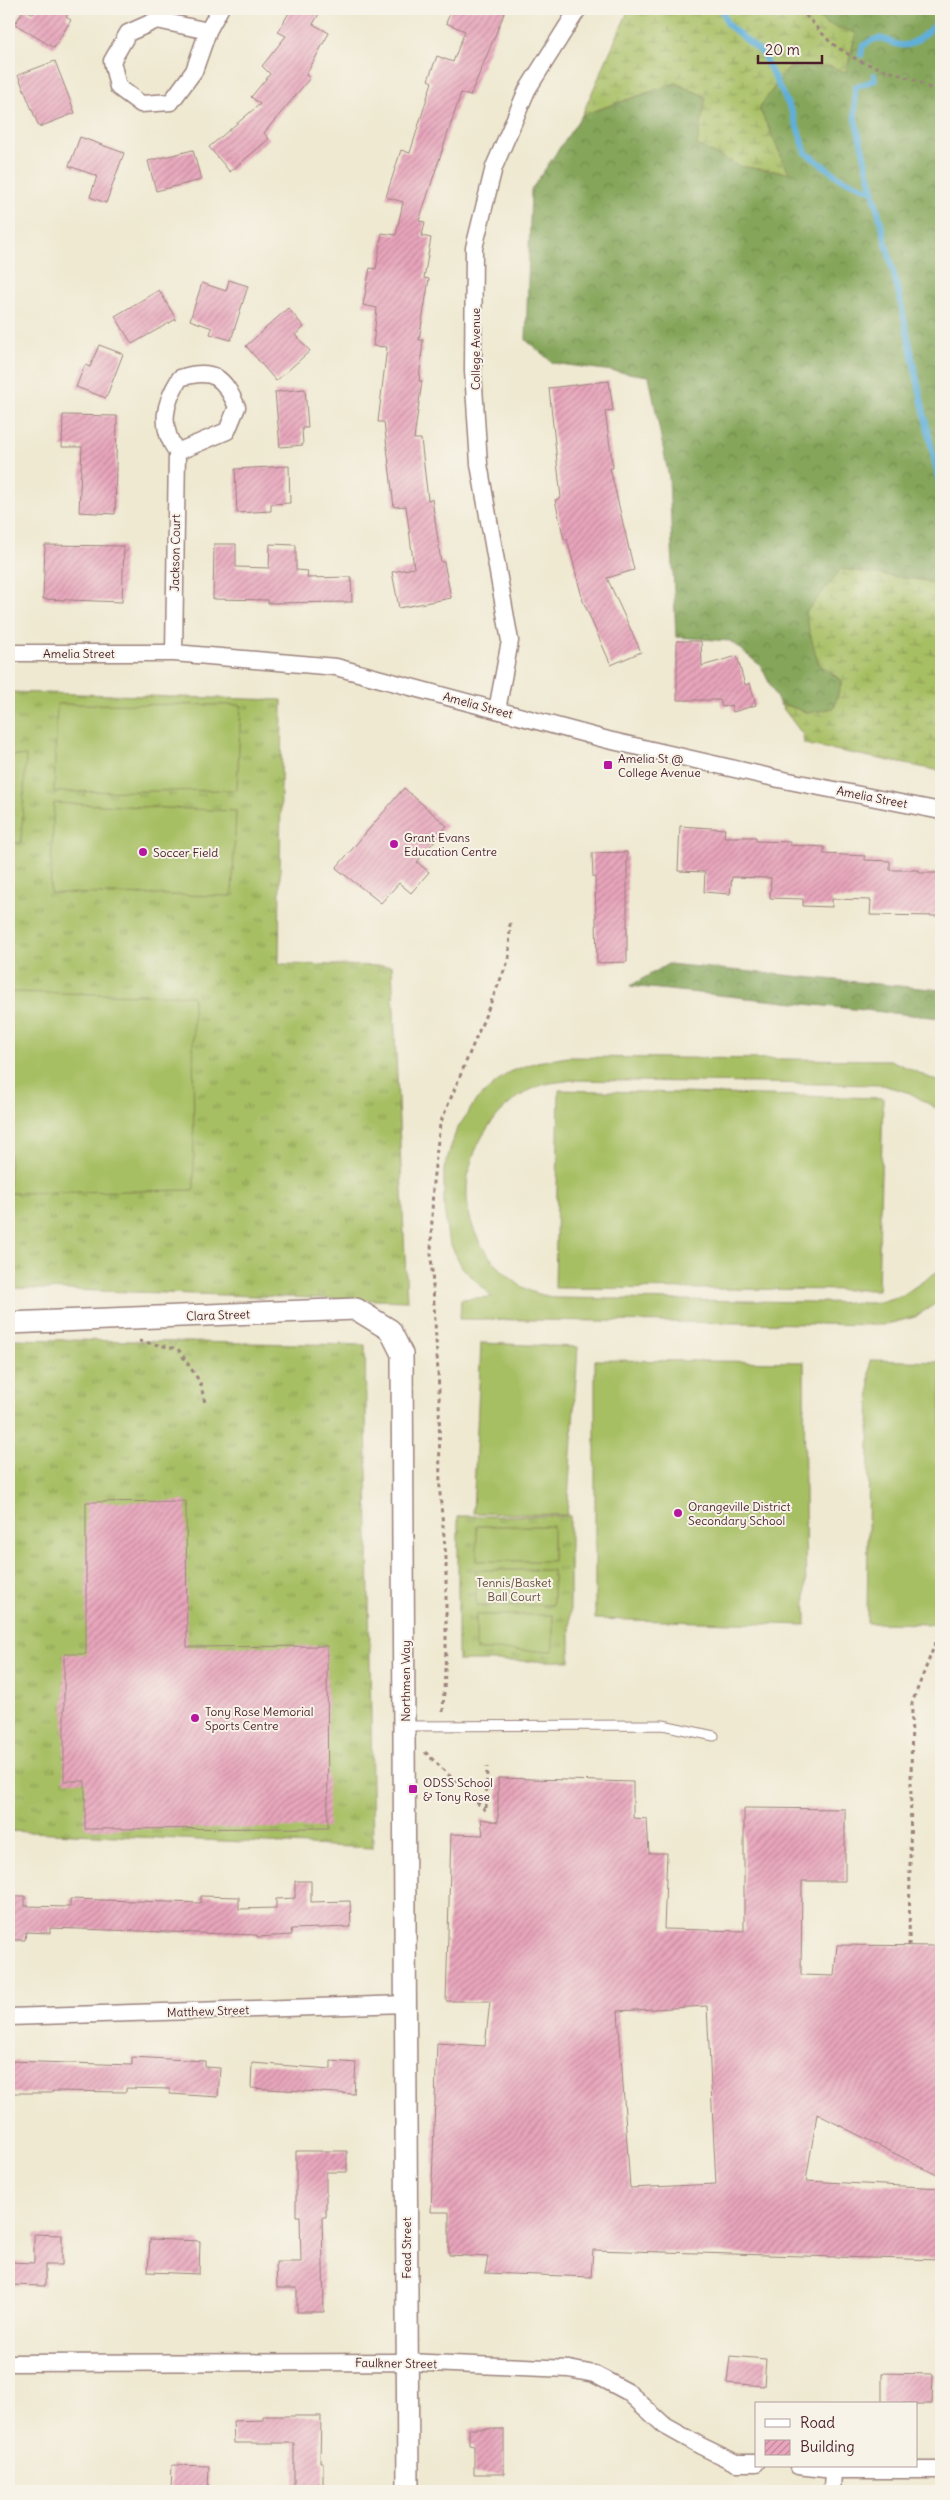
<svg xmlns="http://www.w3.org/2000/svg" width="950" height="2500" viewBox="0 0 950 2500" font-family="Delius,sans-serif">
  <defs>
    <pattern id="grass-tufts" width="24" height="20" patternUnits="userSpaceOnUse" patternTransform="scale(1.25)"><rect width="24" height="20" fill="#a7bf64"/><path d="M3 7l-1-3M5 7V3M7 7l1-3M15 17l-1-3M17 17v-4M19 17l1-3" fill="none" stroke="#8a9b53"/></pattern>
    <pattern id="forest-crowns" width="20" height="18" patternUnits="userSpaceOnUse" patternTransform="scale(1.25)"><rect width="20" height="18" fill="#85a65a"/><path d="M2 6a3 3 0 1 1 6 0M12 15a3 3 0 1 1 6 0" fill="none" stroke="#6f874b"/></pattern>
    <pattern id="wetland-marsh" width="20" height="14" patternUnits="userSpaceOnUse" patternTransform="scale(1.25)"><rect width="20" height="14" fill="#a7bf64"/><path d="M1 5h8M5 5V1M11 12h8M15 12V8" fill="none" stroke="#8a9b53"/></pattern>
    <pattern id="building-hatch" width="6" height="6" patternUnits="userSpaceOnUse" patternTransform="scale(1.25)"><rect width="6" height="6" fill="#e8a5bc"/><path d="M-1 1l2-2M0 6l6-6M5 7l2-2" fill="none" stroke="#be8699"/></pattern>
  </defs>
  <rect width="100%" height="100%" fill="#f7f3e8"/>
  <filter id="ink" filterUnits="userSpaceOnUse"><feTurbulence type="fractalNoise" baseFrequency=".02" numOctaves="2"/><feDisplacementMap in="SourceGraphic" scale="10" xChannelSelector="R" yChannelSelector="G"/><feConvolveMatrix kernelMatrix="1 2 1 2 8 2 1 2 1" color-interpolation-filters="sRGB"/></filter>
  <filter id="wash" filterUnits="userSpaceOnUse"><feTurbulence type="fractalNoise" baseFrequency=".0096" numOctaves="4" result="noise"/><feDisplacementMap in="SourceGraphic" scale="20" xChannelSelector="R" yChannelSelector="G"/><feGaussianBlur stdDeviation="1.12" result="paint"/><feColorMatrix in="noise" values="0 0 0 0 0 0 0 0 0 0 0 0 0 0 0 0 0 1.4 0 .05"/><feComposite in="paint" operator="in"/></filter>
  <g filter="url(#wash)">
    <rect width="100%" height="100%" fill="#efe9d1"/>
    <!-- grass -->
    <path fill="url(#grass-tufts)" stroke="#786f48" d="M9 692 282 700 279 964 392 966 407 1301 9 1288Z
      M9 1339 365 1345 373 1848 9 1831Z
      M458 1516H570V1661H458Z"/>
    <!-- forest -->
    <path fill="url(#forest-crowns)" stroke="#686242" d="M812 9H941V583L841 569 818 663 842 681 834 708 809 713 779 703 761 666 730 641 676 637 669 478 649 376 553 363 526 340 531 190 582 115 676 83 707 97 789 173 759 108 788 68 828 66 846 72 856 34 826 24Z
      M668 964 941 990V1018L630 986Z"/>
    <!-- wetland -->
    <path fill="url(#wetland-marsh)" stroke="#786f48" d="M629 9H812L826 24 856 33 846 72 828 66 788 68 759 108 789 173 739 166 697 145 706 97 676 83 582 115Z
      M841 569 941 583V771L804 744 803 735 779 703 809 713 834 708 842 681 818 663 805 614Z"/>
    <!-- pitch -->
    <path fill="#a7bf64" stroke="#786f48" d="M57 704 241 705 237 790 54 792Z
      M9 755 26 756 21 843 9 842Z
      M54 803 236 811 232 896 50 893Z
      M9 992 193 996 194 1190 9 1193Z
      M568 1057 890 1060 941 1083V1111L910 1093 883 1085 572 1080C562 1082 551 1082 542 1085 521 1092 501 1109 489 1126 457 1171 459 1229 500 1268 508 1276 519 1286 530 1291 538 1294 547 1296 556 1298L876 1303 903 1295 941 1269V1300L915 1317 883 1325 460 1319 461 1299 492 1297 462 1267 448 1239 444 1207V1169L456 1131 477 1099 509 1072 537 1062Z
      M559 1090 883 1098 878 1290 555 1288Z
      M481 1343 578 1347 567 1515 473 1513Z
      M595 1360 804 1362 806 1625 595 1619Z
      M870 1360 941 1362V1624L867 1623Z
      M477 1526H553V1561H477Z
      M476 1570H553V1605H476Z
      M476 1615H553V1651L476 1650Z"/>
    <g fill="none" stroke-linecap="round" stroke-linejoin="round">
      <!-- stream -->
      <path stroke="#5fafd9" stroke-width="6" d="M722 9 727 24 762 53 792 112 806 153 840 178 873 191
        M861 55 863 46C886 28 889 48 906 45 918 43 932 27 941 20
        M874 75 875 80 855 87V119L900 299 941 492"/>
    </g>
    <g id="blocks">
      <!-- building -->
      <path fill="url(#building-hatch)" fill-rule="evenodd" d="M24 9 33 14 36 9H71L66 17 71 20 54 48 15 24Z
        M291 9H322L313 24 329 33 306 75 310 78 264 133 269 139 230 172 209 147 260 104 251 97 270 74 262 66 286 36 278 32Z
        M452 9H506L470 96 461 93 419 221 425 222 422 236 431 238 424 278 429 279 419 340H423L419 381H422L414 439H421L428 500 432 499 441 562H444L451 598 399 608 392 572 414 568 406 506 394 507 384 422H378L387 347 373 346 377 308 363 305 370 268 376 269 382 233 396 235 403 202 386 197 401 150 410 153 432 82 428 80 437 56 453 62 465 31 446 23Z
        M55 61 75 113 39 127 18 75Z
        M80 137 124 153 106 203 90 197 97 176 69 166Z
        M193 150 201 180 156 191 148 161Z
        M229 280 248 286 231 340 210 334 212 328 190 320 202 283 226 291Z
        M159 290 176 319 132 344 115 316Z
        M288 308 304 327 295 335 310 351 276 381 246 346Z
        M99 345 123 354 106 398 76 387 85 365 90 367Z
        M609 381 613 410 605 411 613 468H610L634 570 607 578 641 652 611 665 583 601 567 539H564L555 500 561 498 549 388Z
        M305 389 308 428H302L303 445 280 447 275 392Z
        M63 415 117 416 115 514 79 512 82 447H62Z
        M289 466 290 503 271 504V511L237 513 235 469Z
        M214 544H236V567L269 568 270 544 296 545V570L308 571 307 578 351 577 352 602 268 603V600L213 599Z
        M45 545 124 546 122 602 43 599Z
        M677 641H701L702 666 737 656 745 685 750 683 756 705 733 712 731 705 722 707 720 700H677Z
        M404 788 447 826 417 862 429 872 411 893 399 883 381 903 336 868Z
        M680 826 725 829 724 837H756V841L790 842V845L824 847V854L865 856V860L890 861V870H919V873H941V916L870 915 871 900 832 899V907L803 906V899L770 898 771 878 732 877 730 894 704 892 705 872 678 871Z
        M627 852V962L597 963 595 877H593L592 853Z
        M186 1501 187 1647 327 1646 328 1828 85 1829V1781H64V1654H86V1502Z
        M498 1778 633 1782V1818L647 1819 649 1853H667L664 1929 744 1931V1808L845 1809V1881H802L801 1975 834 1976 837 1945 941 1946V2177L817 2114 806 2181 941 2188V2260L593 2250 591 2277 485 2273 488 2257 449 2255V2212H431L437 2043 485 2046 490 2001H446L451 1834 483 1835 481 1819 498 1822ZM707 2006 716 2184 630 2188 618 2011Z
        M295 1881H311V1902L350 1901 351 1927 291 1929 292 1935 257 1937V1935L50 1928V1933L26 1932 25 1940H9V1896H25V1906L70 1907V1899L201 1903V1896L239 1897V1909L276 1908V1899L295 1898Z
        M132 2057 205 2061V2067L220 2068 218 2097 170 2094V2089L126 2088V2092L52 2091V2093H9V2061L132 2065Z
        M331 2061 356 2063 354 2094 251 2088 252 2063 331 2069Z
        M296 2151H347V2172H326V2217H322L324 2312H297V2288H277L276 2262H301L300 2216H296Z
        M34 2234 62 2235V2265H45V2286L9 2285V2262L34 2263Z
        M150 2239 200 2241 199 2274 148 2272Z
        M730 2356 766 2359 764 2386 727 2383Z
        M882 2373 933 2374 932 2404H882Z
        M263 2416H321L320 2462H323V2488H294V2443H234L233 2421 263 2420Z
        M469 2429H504V2474H474V2446L469 2445Z
        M172 2465 209 2466 208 2491H171Z"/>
    </g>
  </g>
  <g filter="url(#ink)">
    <use href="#blocks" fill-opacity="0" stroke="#9c847e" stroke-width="1"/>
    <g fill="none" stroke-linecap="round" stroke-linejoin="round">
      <defs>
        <path id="service" d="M405 1726 663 1725 714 1736"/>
        <path id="minor" d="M208 31 157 20 128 33 112 61 118 87 141 104 171 102 194 71 208 31 220 9
          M9 653H174L336 667 608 740 779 779 941 811
          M174 653 177 452C159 427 164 403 180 378 214 367 224 378 237 407L227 431 177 452
          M497 710 510 641 479 464 473 371 474 248 494 167 510 130 527 90 578 9
          M9 2017 406 2004
          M9 2363 406 2362 569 2369 594 2374 628 2392 665 2426 701 2446 736 2463H756
          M798 2466 833 2470H941
          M832 2491 833 2470"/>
        <path id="tertiary" d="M9 1323 356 1309 390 1330 402 1354 408 2491"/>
      </defs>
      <!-- service casing -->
      <use href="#service" stroke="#9c847e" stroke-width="11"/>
      <!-- minor casing -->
      <use href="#minor" stroke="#9c847e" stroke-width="19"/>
      <!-- tertiary casing -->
      <use href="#tertiary" stroke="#9c847e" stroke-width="24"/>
      <!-- path -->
      <path stroke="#9c847e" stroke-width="3" stroke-dasharray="4 4" stroke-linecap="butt" d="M800 9 831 43 859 61 915 80 941 94
        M139 1341 178 1349 200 1382 205 1403
        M443 1712 446 1649V1558L440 1494 439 1390 431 1253 433 1182 440 1124 509 959 510 920
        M425 1752 486 1811 487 1767
        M909 1946 912 1703 941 1629"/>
      <!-- service -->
      <use href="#service" stroke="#fff" stroke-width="9"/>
      <!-- minor -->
      <use href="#minor" stroke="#fff" stroke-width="16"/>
      <!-- tertiary -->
      <use href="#tertiary" stroke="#fff" stroke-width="21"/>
    </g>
  </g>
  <!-- markers -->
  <g fill="#b5179e" stroke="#f7f3e8" stroke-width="2">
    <rect x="603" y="760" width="10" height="10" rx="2.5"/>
    <circle cx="394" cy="844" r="5"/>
    <circle cx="143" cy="852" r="5"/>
    <circle cx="678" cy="1513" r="5"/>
    <circle cx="195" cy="1718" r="5"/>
    <rect x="408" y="1784" width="10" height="10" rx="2.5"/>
  </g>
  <g text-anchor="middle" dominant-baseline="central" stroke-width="4" stroke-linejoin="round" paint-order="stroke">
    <!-- street labels -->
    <g font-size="12" fill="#4a1f2b" stroke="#f7f3e8">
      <text transform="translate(475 349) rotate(-90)">College Avenue</text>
      <text transform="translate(175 553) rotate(-89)">Jackson Court</text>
      <text x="79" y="653">Amelia Street</text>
      <text transform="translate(478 705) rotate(15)">Amelia Street</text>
      <text transform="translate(872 797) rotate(11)">Amelia Street</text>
      <text transform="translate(218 1315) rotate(-2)">Clara Street</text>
      <text transform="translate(405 1681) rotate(-90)">Northmen Way</text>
      <text transform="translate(208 2011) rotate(-2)">Matthew Street</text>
      <text transform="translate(406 2248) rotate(-90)">Fead Street</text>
      <text transform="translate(396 2363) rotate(1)">Faulkner Street</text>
    </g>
    <!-- poi labels -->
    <g font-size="12" fill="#4a1f2b" stroke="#f7f3e8" text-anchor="start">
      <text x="618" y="758">Amelia St @<tspan x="618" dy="14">College Avenue</tspan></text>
      <text x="404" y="837">Grant Evans<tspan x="404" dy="14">Education Centre</tspan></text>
      <text x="153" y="852">Soccer Field</text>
      <text x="688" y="1506">Orangeville District<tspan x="688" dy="14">Secondary School</tspan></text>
      <text x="205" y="1711">Tony Rose Memorial<tspan x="205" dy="14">Sports Centre</tspan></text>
      <text x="423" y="1782">ODSS School<tspan x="423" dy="14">&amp; Tony Rose</tspan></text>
    </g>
    <!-- park labels -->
    <g font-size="12" fill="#664f3c" stroke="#f7f3e8">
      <text x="514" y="1582">Tennis/Basket<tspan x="514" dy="14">Ball Court</tspan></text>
    </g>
  </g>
  <!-- margin -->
  <rect width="950" height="2500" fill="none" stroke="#f7f3e8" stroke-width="30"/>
  <!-- legend -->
  <rect x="755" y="2402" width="162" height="65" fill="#f7f3e8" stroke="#b29e9c"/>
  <rect x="765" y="2419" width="25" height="8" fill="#ffffff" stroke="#b29e9c"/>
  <text x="800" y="2428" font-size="15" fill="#4a1f2b">Road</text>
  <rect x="765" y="2440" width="25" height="15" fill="url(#building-hatch)" stroke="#b29e9c"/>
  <text x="800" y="2452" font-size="15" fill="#4a1f2b">Building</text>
  <!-- scale -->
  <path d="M758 55v8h64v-8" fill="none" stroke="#4a1f2b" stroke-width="2.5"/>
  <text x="765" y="55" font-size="15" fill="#4a1f2b" stroke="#f7f3e8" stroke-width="4" paint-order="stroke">20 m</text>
</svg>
